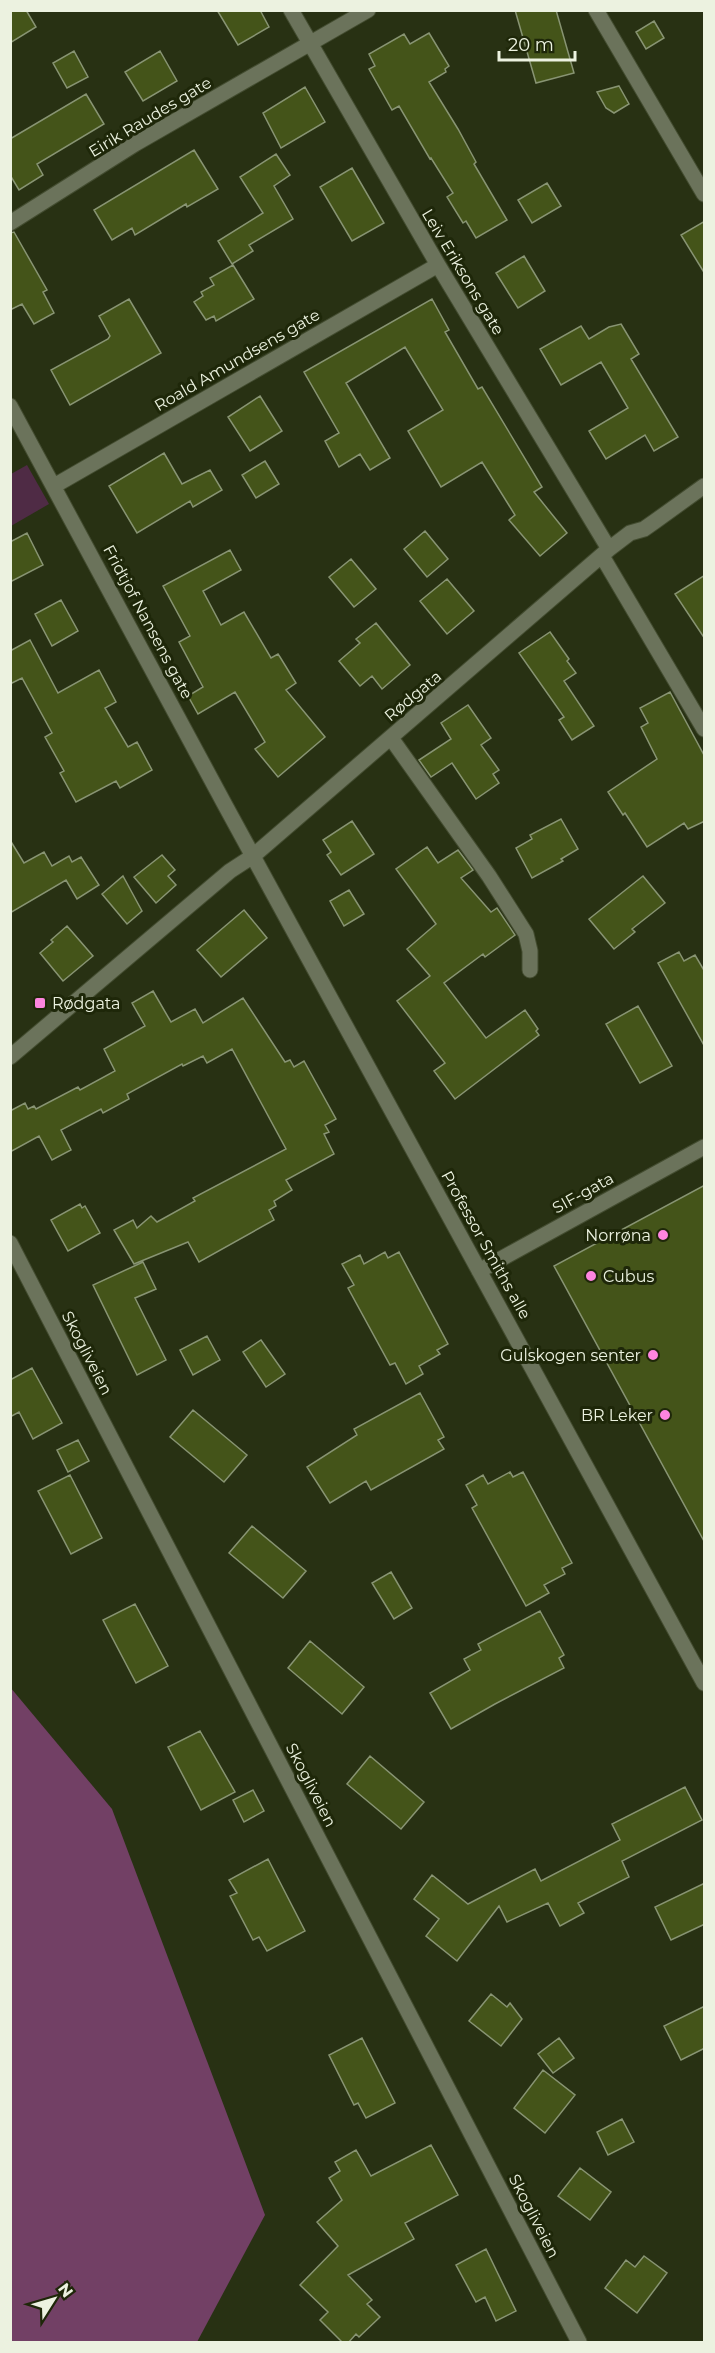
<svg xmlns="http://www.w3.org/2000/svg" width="715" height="2353" viewBox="0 0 715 2353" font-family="Montserrat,sans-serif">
  <rect width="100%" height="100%" fill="#283113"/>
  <!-- green -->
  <path fill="#4f2b45" d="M27 465 49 504 11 526V474Z"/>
  <!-- forest -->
  <path fill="#724065" d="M10 1687 112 1809 265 2215 197 2342H11Z"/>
  <!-- building -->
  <path fill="#445419" stroke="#889473" stroke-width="1.5" d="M10 10H26L36 27 10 43Z
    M217 10H260L269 27 238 45Z
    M515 10H556L574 73 536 83Z
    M654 21 664 38 646 49 636 32Z
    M429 33 449 66 445 69 446 72 429 82 458 129 476 162 474 164 507 220 476 238 466 221 463 223 447 197 453 193 431 158 430 159 399 106 392 110 369 69 375 66 369 54 404 34 410 44Z
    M74 51 88 77 67 88 53 63Z
    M160 51 177 81 143 101 125 72Z
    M619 86 629 104 614 113 606 108 597 92Z
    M305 87 325 122 281 148 263 113Z
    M86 94 104 124 37 164 43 175 19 190 10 175V139Z
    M194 150 218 189 187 207 186 204 135 235 132 228 112 240 94 210Z
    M276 154 290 175 274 186 293 219 249 245 253 251 232 264 218 241 263 213 240 177Z
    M352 168 384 223 352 241 320 187Z
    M547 183 561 206 532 223 518 200Z
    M705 221V274L681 235Z
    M14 232 47 290 43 292 54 313 34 324 22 304 10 310V233Z
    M524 256 545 291 518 308 496 273Z
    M233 265 254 299 216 321 214 316 206 320 194 302 203 296 201 292 214 285 210 278Z
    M129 299 161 353 70 405 51 370 108 339 110 336 99 316Z
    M432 299 449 330 445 332 478 389 482 387 542 487 534 492 567 533 540 556 509 520 515 515 482 462 441 487 408 431 443 410 405 347 346 383 390 458 370 470 360 454 339 467 325 441 339 433 304 372Z
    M621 324 639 354 631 359 678 437 654 451 645 435 606 459 589 431 628 408 601 362 561 385 540 349 581 326 589 339 609 327Z
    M260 396 282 431 250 451 228 417Z
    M164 453 182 484 210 470 222 490 193 507 190 501 137 533 109 486Z
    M265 461 279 484 256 498 242 475Z
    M425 531 448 559 427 577 404 549Z
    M27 533 43 565 10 582V542Z
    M230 550 241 570 203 591 221 625 244 612 271 658 278 654 280 657 296 683 286 690 325 737 278 777 255 749 265 742 235 692 198 714 188 696 203 687 179 642 190 636 163 586Z
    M351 559 376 589 354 607 329 577Z
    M705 575V639L675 594Z
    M447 579 474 611 447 634 420 601Z
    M61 600 78 631 52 646 35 614Z
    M376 623 410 665 382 689 372 676 360 686 339 661 360 643 356 639Z
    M550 632 569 659 567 661 576 673 564 681 594 726 572 740 559 720 564 717 519 653Z
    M30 640 58 693 99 670 116 702 105 708 128 747 137 742 152 770 120 788 116 781 76 802 60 773 64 771 45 737 52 733 22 678 10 684V651Z
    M670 692 705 757V821L688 829 684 823 647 847 625 813 623 815 608 792 657 759 641 727 648 723 640 708Z
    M468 705 491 738 481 745 499 770 493 774 499 783 476 799 452 763 431 777 419 760 451 739 441 723Z
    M561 819 578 849 561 859 563 861 532 878 516 848 532 839 530 835Z
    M352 821 374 854 341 875 327 855 331 852 323 840Z
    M10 840 24 863 44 852 52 866 69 856 72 862 81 857 99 885 77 899 66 880 10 913Z
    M427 847 438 863 458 850 473 870 461 878 491 912 497 908 515 935 485 957 483 954 444 983 486 1038 525 1010 538 1029 536 1031 539 1035 455 1099 434 1071 445 1063 397 1001 430 976 407 949 436 924 396 869Z
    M162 855 175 870 168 876 176 885 156 903 134 877Z
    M123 876 142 911 127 924 102 894Z
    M643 876 665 903 632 929 635 932 614 949 589 919Z
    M349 890 364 914 344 926 330 901Z
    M244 910 267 938 221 977 197 950Z
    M67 926 93 956 63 981 40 953 53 942 51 940Z
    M679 952 684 961 695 955 705 972V1047L658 963Z
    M153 991 171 1022 195 1009 203 1023 243 998 285 1062 290 1060 294 1067 304 1061 336 1119 325 1125 329 1132 324 1134 334 1154 286 1180 292 1190 274 1201 276 1206 269 1210 274 1220 199 1262 188 1242 134 1264 114 1230 133 1220 137 1228 151 1216 157 1222 195 1201 193 1198 286 1149 232 1049 207 1063 203 1056 183 1066 182 1064 127 1094 129 1099 103 1113 101 1109 61 1130 71 1150 52 1160 39 1136 10 1152V1111L25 1103 28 1109 34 1106 36 1109 78 1087 80 1090 115 1071 104 1049 145 1026 132 1003Z
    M638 1006 672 1066 640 1083 606 1024Z
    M705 1185V1543L554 1266Z
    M80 1204 82 1208 85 1206 100 1233 68 1251 51 1220Z
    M385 1252 388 1258 399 1252 448 1344 437 1350 440 1354 419 1366 423 1374 406 1384 395 1363 390 1365 348 1288 354 1285 342 1264 360 1255 364 1264Z
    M143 1262 156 1289 135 1298 166 1360 137 1375 93 1285Z
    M207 1336 220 1360 193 1375 180 1350Z
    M261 1340 285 1374 266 1387 243 1352Z
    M32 1368 62 1423 33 1439 19 1412 10 1417V1380Z
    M420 1393 444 1437 438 1440 444 1449 371 1490 366 1481 330 1503 307 1467 357 1435 354 1429Z
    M193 1410 247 1455 224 1482 170 1437Z
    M78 1440 89 1461 68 1472 57 1450Z
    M510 1472 513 1477 523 1472 572 1563 562 1568 565 1574 544 1585 549 1593 526 1606 472 1508 477 1505 466 1485 483 1475 488 1484Z
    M70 1475 102 1538 71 1554 38 1491Z
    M252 1526 306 1571 283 1598 229 1553Z
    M391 1572 412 1608 394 1619 372 1583Z
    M135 1604 168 1666 136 1683 103 1620Z
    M540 1611 564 1655 559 1658 564 1668 495 1704 451 1729 430 1693 470 1670 464 1659 481 1650 478 1644Z
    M310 1641 364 1687 342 1714 288 1668Z
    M200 1731 235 1792 201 1810 168 1747Z
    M370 1756 424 1802 401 1829 347 1784Z
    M685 1787 702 1820 622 1861 629 1877 578 1903 584 1913 560 1926 548 1903 507 1922 499 1906 457 1961 426 1936 439 1919 414 1899 432 1875 468 1904 535 1869 541 1881 620 1840 612 1824Z
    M253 1790 264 1811 244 1822 233 1800Z
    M268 1859 305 1931 267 1951 259 1937 253 1940 230 1896 237 1893 229 1880Z
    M705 1883V1924L671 1940 655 1907Z
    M491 1994 507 2007 510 2003 522 2019 501 2046 469 2021Z
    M705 2006V2048L681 2060 664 2026Z
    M362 2038 395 2103 366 2118 358 2103 354 2105 329 2055Z
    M559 2038 574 2058 553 2073 538 2054Z
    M543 2070 575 2095 545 2133 514 2108Z
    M622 2119 634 2142 608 2155 597 2132Z
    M431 2145 458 2195 405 2223 414 2239 348 2275 372 2300 367 2304 380 2317 359 2337 356 2334 348 2343H343L320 2320 328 2312 300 2285 338 2246 317 2222 342 2200 329 2178 340 2171 335 2162 356 2150 371 2176Z
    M580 2168 611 2192 590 2220 558 2196Z
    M486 2249 516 2311 496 2321 485 2297 476 2302 456 2265Z
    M644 2256 667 2273 637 2313 605 2288 626 2260 635 2267Z"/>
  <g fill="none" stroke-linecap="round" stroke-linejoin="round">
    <defs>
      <path id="minor" d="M291 10 438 265 609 549
        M596 10 704 194
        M10 223 135 144 368 10
        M10 406 225 805 704 1683
        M54 486 438 265
        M602 556 704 729
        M391 738 489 876 526 934 530 951V970
        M10 1057 230 871 253 856 609 549 630 533 644 529 654 522 704 486
        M10 1243 579 2342
        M479 1271 704 1147"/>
    </defs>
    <!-- minor casing -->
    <use href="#minor" stroke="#434c30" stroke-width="17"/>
    <!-- minor -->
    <use href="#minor" stroke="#6b735b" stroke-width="15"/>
  </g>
  <!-- markers -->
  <g fill="#fe85df" stroke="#1e2709" stroke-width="2">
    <rect x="34" y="997" width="12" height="12" rx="3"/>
    <circle cx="663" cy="1235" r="6"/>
    <circle cx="591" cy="1276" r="6"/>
    <circle cx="653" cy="1355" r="6"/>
    <circle cx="665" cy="1415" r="6"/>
  </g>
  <g text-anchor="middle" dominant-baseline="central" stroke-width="6" stroke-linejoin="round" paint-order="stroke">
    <!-- street labels -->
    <g font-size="16" fill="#ecf2e0" stroke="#1e2709">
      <text transform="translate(150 117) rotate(-31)">Eirik Raudes gate</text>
      <text transform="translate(463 272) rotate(59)">Leiv Eriksons gate</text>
      <text transform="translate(237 360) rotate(-30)">Roald Amundsens gate</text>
      <text transform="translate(148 622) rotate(62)">Fridtjof Nansens gate</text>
      <text transform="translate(413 696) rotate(-40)">Rødgata</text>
      <text transform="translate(583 1193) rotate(-29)">SIF-gata</text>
      <text transform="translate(486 1245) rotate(61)">Professor Smiths alle</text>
      <text transform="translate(87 1353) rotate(63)">Skogliveien</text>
      <text transform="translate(311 1785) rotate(63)">Skogliveien</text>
      <text transform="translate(534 2216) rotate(63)">Skogliveien</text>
    </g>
    <!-- poi labels -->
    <g font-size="16" fill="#ecf2e0" stroke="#1e2709" text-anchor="end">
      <text x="52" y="1003" text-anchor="start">Rødgata</text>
      <text x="651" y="1235">Norrøna</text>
      <text x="603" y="1276" text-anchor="start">Cubus</text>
      <text x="641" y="1355">Gulskogen senter</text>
      <text x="653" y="1415">BR Leker</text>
    </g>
  </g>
  <!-- border -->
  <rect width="715" height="2353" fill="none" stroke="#ecf2e0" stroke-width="24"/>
  <!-- north arrow -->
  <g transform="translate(54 2299) rotate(53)" stroke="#1e2709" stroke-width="4.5" paint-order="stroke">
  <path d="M0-4.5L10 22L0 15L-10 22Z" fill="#ecf2e0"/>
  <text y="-9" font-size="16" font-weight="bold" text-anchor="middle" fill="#ecf2e0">N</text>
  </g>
  <!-- scale -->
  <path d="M499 51v9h76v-9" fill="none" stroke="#ecf2e0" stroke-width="3"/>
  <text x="508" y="51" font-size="18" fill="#ecf2e0" stroke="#1e2709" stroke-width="4.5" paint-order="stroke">20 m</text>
</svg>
